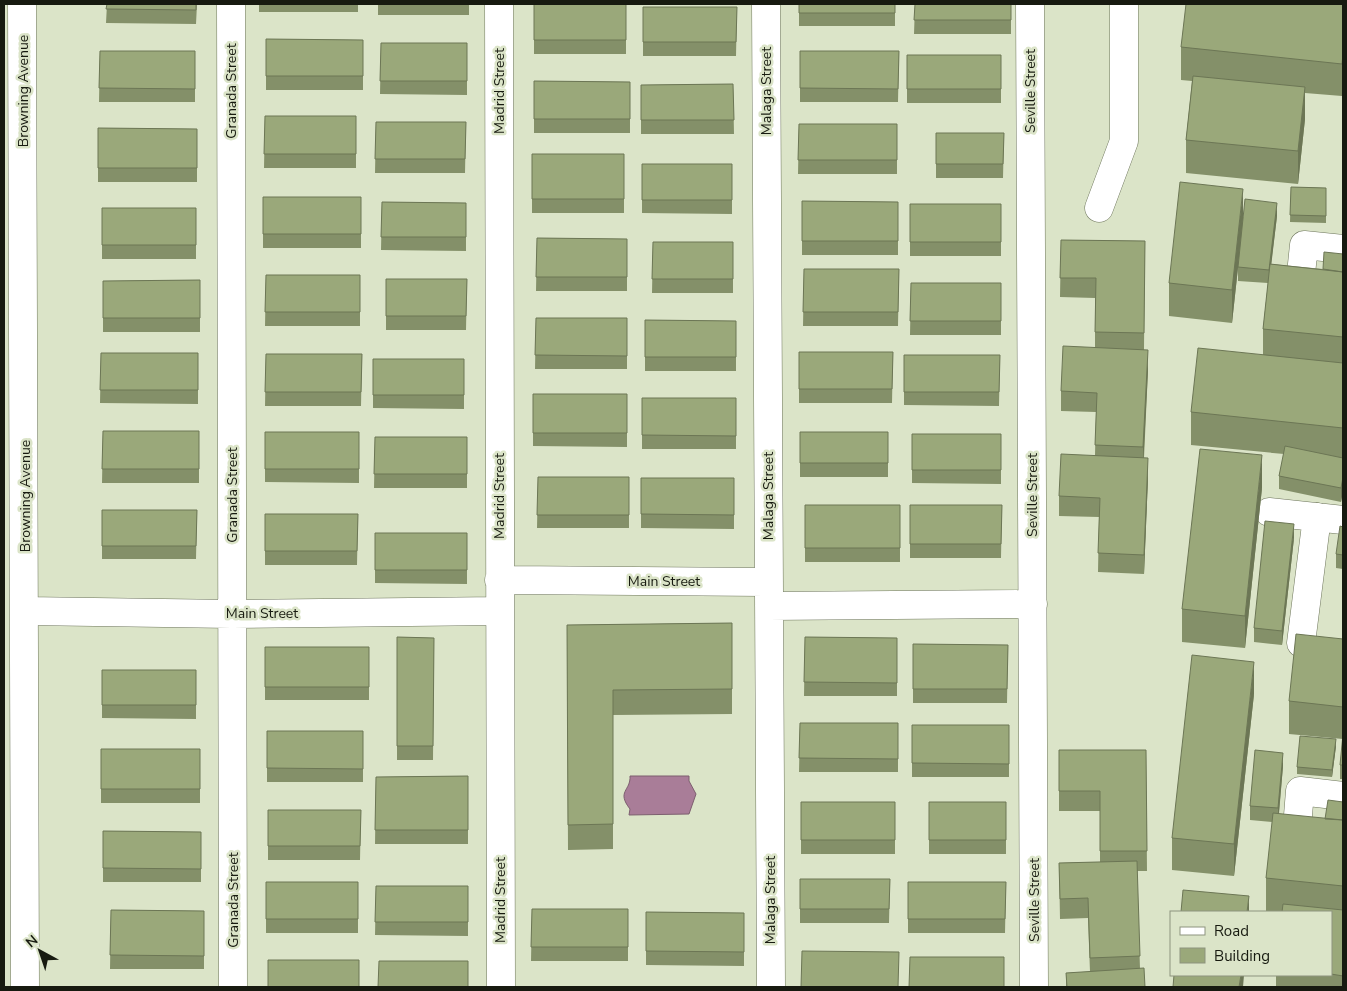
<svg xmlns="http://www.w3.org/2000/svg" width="1347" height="991" viewBox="0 0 1347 991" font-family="'Nunito Sans',sans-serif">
  <rect width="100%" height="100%" fill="#dbe4c8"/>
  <!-- water -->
  <path fill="#a97d98" stroke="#7d5f6f" d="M630 776H689V781L696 794 689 814 629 815 630 809C616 791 631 791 630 776Z"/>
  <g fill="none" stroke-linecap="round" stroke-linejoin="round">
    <defs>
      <path id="minor" d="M22 4 25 987
        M231 4 233 987
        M499 4 501 987
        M766 4 771 987
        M1030 4 1034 987
        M1099 208 1124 141V4
        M1299 293 1304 245 1343 249
        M1269 512 1343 520
        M499 580 769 582
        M769 606 1033 604
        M26 611 232 614 499 611
        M1301 643 1317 517
        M1296 840 1300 791 1343 796"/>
    </defs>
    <!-- minor casing -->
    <use href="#minor" stroke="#6d755b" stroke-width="29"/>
    <!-- minor -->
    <use href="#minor" stroke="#fff" stroke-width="28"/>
  </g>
  <!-- wall -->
  <path fill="#849069" d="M107 4H197L196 24 106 23Z
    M259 4H358V12H259Z
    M378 4H469V15H378Z
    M534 4H626V54H534Z
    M799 4H895V26H799Z
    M915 4H1011V34H914Z
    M1343 4 1342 96 1305 93V119L1298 184 1186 173V140L1192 81 1181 80V47Z
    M643 7H737L736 56H643Z
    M266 39 363 40V90H266Z
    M381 43H467V95L380 94Z
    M100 51H195V102H99Z
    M800 51H899L898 102H800Z
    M907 55H1001V103H907Z
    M534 81 630 82V133H534Z
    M733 84 734 134H641V85Z
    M265 116H356V168H264Z
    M376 122H466L465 173H375Z
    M799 124H897V174H798Z
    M98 128 197 129V182H98Z
    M936 133H1004L1003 178H936Z
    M532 154H624V213H532Z
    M642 164H732V214L642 213Z
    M1291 187 1326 188V223L1290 222Z
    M263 197H361V248H263Z
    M802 201 898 202V255H802Z
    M382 202 466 203V251L381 250Z
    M910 204H1001V256H910Z
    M102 208H196V259H102Z
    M1277 216 1271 264 1323 269 1343 254V491L1341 502 1279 489V476L1284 454 1191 445V412L1263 355V329L1268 283 1238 281V268L1232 323 1169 316V283L1243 217Z
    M537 238 627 239V291H536Z
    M1061 240 1145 241 1144 350 1148 370 1144 458 1148 478 1144 574 1098 572 1099 517 1059 516V496L1095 455 1096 412 1061 411V391L1095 347V298L1060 297Z
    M653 242H733V293H652Z
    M804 269H899L898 326H803Z
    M266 275H360V326H265Z
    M386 279H467L466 330H386Z
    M200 280V332H103V281Z
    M911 283H1001V335H910Z
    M536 318H627V369H535Z
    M645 320 736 321V371H645Z
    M799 352H893L892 403H799Z
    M101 353H198V404L100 403Z
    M266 354H362L361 406H265Z
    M904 355H1000L999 406 904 405Z
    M373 359H464V409L373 408Z
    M533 394H627V447L533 446Z
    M642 398H736V449H642Z
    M103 431H199V483H102Z
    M265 432H359V483L265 482Z
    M800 432H888V477H800Z
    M912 434H1001V484L912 483Z
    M375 437H467V488H374Z
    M538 477H629V528H537Z
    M641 478H734V529L641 528Z
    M1262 488 1245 648 1182 642V609Z
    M805 505H900V562H805Z
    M910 505H1002L1001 558H910Z
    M102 510H197L196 559H102Z
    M265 514H358L357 565H265Z
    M1343 527V569L1336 568V554Z
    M375 533H467V584L375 583Z
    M1294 538 1282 645 1254 642V628Z
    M732 623V714L613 715V849L568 850 567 625Z
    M397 637 434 638 433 760H397Z
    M805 637 897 638V696H804Z
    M1343 639V779H1340V765L1343 739 1289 734V701Z
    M913 644 1008 645 1007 703H913Z
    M265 647H369V700H265Z
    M102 670H196V719L102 718Z
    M1254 694 1234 876 1172 870V838Z
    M800 723H898V772H799Z
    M912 725H1009V777H912Z
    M267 731H363V782H267Z
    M1336 746 1332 777 1297 774V767Z
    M101 749H200V803H101Z
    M1059 750H1146L1147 871H1137L1140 969 1145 987H1066V973L1090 972 1088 918 1060 919 1059 863 1100 862V811H1059Z
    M1283 766 1279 814 1325 819 1343 802V987H1276V975H1331V912H1280L1266 911V878L1273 822 1250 820V806Z
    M468 776V844H375L376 777Z
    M801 802H895V854H801Z
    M929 802H1006V854H929Z
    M268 810H361L360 860H268Z
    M103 831 201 832V882H103Z
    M800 879H890L889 923H800Z
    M266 882H358V933H266Z
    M908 882H1006L1005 933H908Z
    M376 886H468V936L375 935Z
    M532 909H628V961H531Z
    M111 910 204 911V969H110Z
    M646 912 744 913V966L646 965Z"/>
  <!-- shaded-wall -->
  <path fill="#6c7655" d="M1343 54V87L1342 96V64Z
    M1305 87V119L1298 184V151Z
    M1243 189V221L1232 323V290Z
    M1277 203V216L1269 284V270Z
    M1148 350V370L1143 467V447Z
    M1262 455V488L1245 648V616Z
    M1148 458V478L1144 574V555Z
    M1343 477V491L1341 502V488Z
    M1294 524V538L1282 645V631Z
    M1254 662V694L1234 876V844Z
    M1336 739V746L1332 777V770Z
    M1283 753V766L1278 822V808Z
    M1249 896V912H1247Z
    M1241 975H1244L1243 987H1239Z"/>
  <!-- building -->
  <path fill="#9aa87a" stroke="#6c7655" d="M107 4H196V10L106 9Z
    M534 4H626V40H534Z
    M799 4H895V13H799Z
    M915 4H1011V20H914Z
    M1186 4H1343V54L1342 64 1181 47Z
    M643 7H737L736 42H643Z
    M266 39 363 40V76H266Z
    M381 43H467V81H380Z
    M100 51H195V89L99 88Z
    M800 51H899L898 89 800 88Z
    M907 55H1001V89H907Z
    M1193 76 1305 87 1298 151 1186 140Z
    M534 81 630 82V119H534Z
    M733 84 734 120H641V85Z
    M265 116H356V154H264Z
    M376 122H466L465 159H375Z
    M799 124H897V160H798Z
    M98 128 197 129V168H98Z
    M936 133H1004L1003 164H936Z
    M532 154H624V199H532Z
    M642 164H732V200H642Z
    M1180 182 1243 189 1232 290 1169 283Z
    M1291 187 1326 188V216L1290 215Z
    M263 197H361V234H263Z
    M1245 199 1277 203 1269 270 1238 267Z
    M802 201 898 202V241H802Z
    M382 202 466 203V237H381Z
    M910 204H1001V242H910Z
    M102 208H196V245H102Z
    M537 238 627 239V277H536Z
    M1061 240 1145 241 1144 333 1095 332 1096 278H1060Z
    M653 242H733V279H652Z
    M1324 252 1343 254V272L1323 269Z
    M1270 264 1343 272V337L1263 329Z
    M804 269H899L898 312H803Z
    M266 275H360V312H265Z
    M386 279H467L466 316H386Z
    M200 280V318H103V281Z
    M911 283H1001V321H910Z
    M536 318H627V356L535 355Z
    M645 320 736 321V357H645Z
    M1063 346 1148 350 1143 447 1095 445 1097 393 1061 391Z
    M1198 348 1343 363V428L1191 412Z
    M799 352H893L892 389H799Z
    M101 353H198V390H100Z
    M266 354H362L361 392H265Z
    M904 355H1000L999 392H904Z
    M373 359H464V395H373Z
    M533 394H627V433H533Z
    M642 398H736V436L642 435Z
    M103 431H199V469H102Z
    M265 432H359V469H265Z
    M800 432H888V463H800Z
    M912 434H1001V470H912Z
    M375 437H467V474H374Z
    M1285 446 1343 458V477L1341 488 1279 476Z
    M1200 449 1262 455 1245 616 1182 609Z
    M1061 454 1148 458 1144 555 1098 553 1100 498 1059 496Z
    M538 477H629V515H537Z
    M641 478H734V515L641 514Z
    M805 505H900V548H805Z
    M910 505H1002L1001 544H910Z
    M102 510H197L196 546H102Z
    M265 514H358L357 551H265Z
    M1265 521 1294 524 1282 631 1254 628Z
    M1340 526 1343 527V555L1336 554Z
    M375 533H467V570H375Z
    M732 623V689L613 690V824L568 825 567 625Z
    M1296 634 1343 639V707L1289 701Z
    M397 637 434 638 433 746H397Z
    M805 637 897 638V683L804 682Z
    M913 644 1008 645 1007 689H913Z
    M265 647H369V687H265Z
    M1192 655 1254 662 1234 844 1172 838Z
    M102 670H196V705H102Z
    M800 723H898V759L799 758Z
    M912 725H1009V764L912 763Z
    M267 731H363V769L267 768Z
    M1343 734V765H1340Z
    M1300 736 1336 739 1332 770 1297 767Z
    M101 749H200V789H101Z
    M1059 750H1146L1147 851H1100V791H1059Z
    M1255 750 1283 753 1278 808 1250 806Z
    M468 776V830H375L376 777Z
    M1328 800 1343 802V820L1325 819Z
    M801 802H895V840H801Z
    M929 802H1006V840H929Z
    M268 810H361L360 846H268Z
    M1273 813 1343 820V886L1266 878Z
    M103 831 201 832V869L103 868Z
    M1137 861 1140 956 1090 958 1088 898 1060 899 1059 863Z
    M800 879H890L889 909H800Z
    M266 882H358V919H266Z
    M908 882H1006L1005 919H908Z
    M376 886H468V922H375Z
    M1183 890 1249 896 1247 912H1181Z
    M1283 904 1343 910V976L1331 974V912H1282Z
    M532 909H628V947H531Z
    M111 910 204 911V956L110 955Z
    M646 912 744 913V952L646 951Z
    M802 951 899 952 898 987H801Z
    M910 957H1004V987H909Z
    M268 960H359V987H268Z
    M379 961H468V987H378Z
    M1144 968 1145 987H1067L1066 973Z
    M1174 975H1241L1239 987H1173Z"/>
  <g text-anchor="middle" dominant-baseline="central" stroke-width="5" stroke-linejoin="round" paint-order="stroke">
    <!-- street labels -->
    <g font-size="14" fill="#171a10" stroke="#dbe4c8">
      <text transform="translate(23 91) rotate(-90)">Browning Avenue</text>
      <text transform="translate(231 91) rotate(-90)">Granada Street</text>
      <text transform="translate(499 91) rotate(-90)">Madrid Street</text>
      <text transform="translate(766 91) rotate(-90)">Malaga Street</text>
      <text transform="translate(1030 91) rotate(-90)">Seville Street</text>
      <text transform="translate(232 495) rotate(-90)">Granada Street</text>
      <text transform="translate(1032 495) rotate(-90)">Seville Street</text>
      <text transform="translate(25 496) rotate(-90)">Browning Avenue</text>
      <text transform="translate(499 496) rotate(-90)">Madrid Street</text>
      <text transform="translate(768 496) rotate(-90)">Malaga Street</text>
      <text x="664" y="581">Main Street</text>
      <text x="262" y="613">Main Street</text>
      <text transform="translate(233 900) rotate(-90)">Granada Street</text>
      <text transform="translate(500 900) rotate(-90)">Madrid Street</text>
      <text transform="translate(770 900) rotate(-90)">Malaga Street</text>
      <text transform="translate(1034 900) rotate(-90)">Seville Street</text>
    </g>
  </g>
  <!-- border -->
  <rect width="1347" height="991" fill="none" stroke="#171a10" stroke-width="10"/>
  <!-- legend -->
  <rect x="1170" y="911" width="162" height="65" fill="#dbe4c8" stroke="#8d937e"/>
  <rect x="1180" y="927" width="25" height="8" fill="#ffffff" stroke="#8d937e"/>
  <text x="1214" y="936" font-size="15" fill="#171a10">Road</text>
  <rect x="1180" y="948" width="25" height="15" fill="#9aa87a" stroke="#8d937e"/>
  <text x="1214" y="961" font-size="15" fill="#171a10">Building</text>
  <!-- north arrow -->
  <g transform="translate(40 951) rotate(320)" stroke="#dbe4c8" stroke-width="4" paint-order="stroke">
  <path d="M0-4L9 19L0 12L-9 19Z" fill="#171a10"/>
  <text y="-8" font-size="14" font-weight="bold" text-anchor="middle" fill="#171a10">N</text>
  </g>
</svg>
